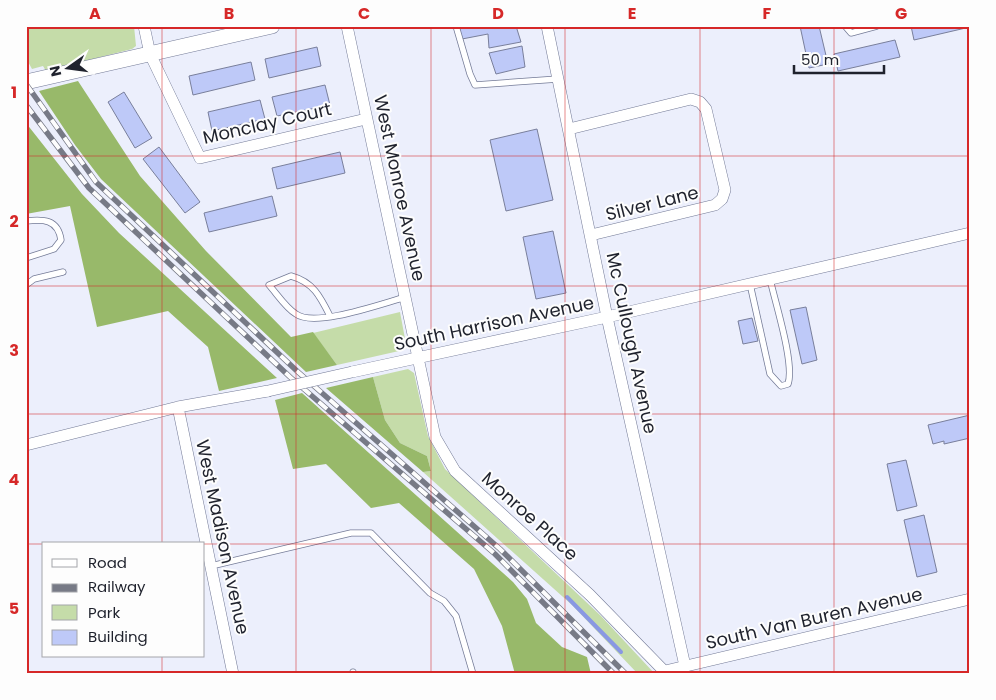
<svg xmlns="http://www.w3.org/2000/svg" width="996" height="700" viewBox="0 0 996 700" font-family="Poppins,sans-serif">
  <rect width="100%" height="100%" fill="#eceffc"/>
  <!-- green -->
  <path fill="#c5dca9" d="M26 26H134L136 46 132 49 46 71 43 66 32 69 26 58Z
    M400 312 406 344 404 349 399 351 337 365 313 333Z
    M408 369 414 373 428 436 445 469 601 616 655 674H638L572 605 423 472 431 471 427 456 400 443 385 420 373 377Z"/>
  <!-- forest -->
  <path fill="#98b96a" d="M78 81 140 176 206 251 291 337 313 332 337 365 306 372 101 179 75 145 39 91Z
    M26 123 82 194 119 233 277 378 219 391 208 347 168 311 97 327 70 206 26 214Z
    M373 377 385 420 400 443 427 456 431 471 423 472 326 388Z
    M302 393 513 582 527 599 536 623 562 647 587 657 591 674H515L502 626 474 569 399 503 371 508 326 464 293 469 275 400Z"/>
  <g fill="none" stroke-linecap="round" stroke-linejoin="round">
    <!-- stream -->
    <path stroke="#8998e3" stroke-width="4" d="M567 597 621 652"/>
  </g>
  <!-- building -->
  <path fill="#bec9f8" stroke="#797f9b" d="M459 26H516L521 42 489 48 488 34 462 39Z
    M800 26H819L828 64 809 68Z
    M911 26H970V27L914 40Z
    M895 40 900 57 838 71 834 54Z
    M522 46 525 67 496 74 489 53Z
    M317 47 321 66 269 78 265 59Z
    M251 62 255 80 193 95 189 76Z
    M325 85 330 105 277 116 272 97Z
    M124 92 152 138 135 148 108 102Z
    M260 100 265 119 212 131 208 112Z
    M537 129 553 200 506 211 490 140Z
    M159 147 200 202 185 213 143 159Z
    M340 152 345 173 277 189 272 168Z
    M272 196 277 216 209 232 204 213Z
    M553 231 566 293 536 299 523 237Z
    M806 307 817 360 802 364 790 310Z
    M752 318 758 341 743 344 738 321Z
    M970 415V438L944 444V441L933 444 928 425Z
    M906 460 917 506 897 511 887 464Z
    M924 515 937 572 917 577 904 520Z"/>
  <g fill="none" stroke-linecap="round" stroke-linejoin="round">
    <defs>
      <path id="lane" d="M456 26 470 74 475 85 558 79
        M845 26 851 33 877 26
        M26 221C43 219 58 219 61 240L54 249 26 258
        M750 284 770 374 781 386 788 384C795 364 775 302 770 279
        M26 285 34 279 63 272
        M330 316C320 296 313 282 291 276L269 285C277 294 286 308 296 314 315 328 383 303 406 297
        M211 566 351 533H371L430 593 444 601 456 616 473 674
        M353 672V674"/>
      <path id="street" d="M144 26 150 54 200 158 366 119
        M347 26 435 437 455 471 590 595 667 674
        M547 26 607 317 685 666
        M569 129 691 99 700 102 706 109 725 190 722 199 715 205 591 235
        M352 372 607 317 970 233
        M178 407 233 674
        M26 445 178 407 268 391
        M665 671 970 599"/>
      <path id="secondary" d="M26 82 272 26"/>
    </defs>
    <!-- lane casing -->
    <use href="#lane" stroke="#747b97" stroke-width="7"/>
    <!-- street casing -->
    <use href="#street" stroke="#747b97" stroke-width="12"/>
    <!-- secondary casing -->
    <use href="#secondary" stroke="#747b97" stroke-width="16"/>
    <!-- lane -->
    <use href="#lane" stroke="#fff" stroke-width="5.5"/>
    <!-- street -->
    <use href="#street" stroke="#fff" stroke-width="11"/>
    <!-- secondary -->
    <use href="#secondary" stroke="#fff" stroke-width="15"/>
    <defs>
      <path id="rail" d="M26 84 96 182 298 372 500 549 626 674
        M26 105 89 188 290 377 495 554 614 674"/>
    </defs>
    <!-- rail casing -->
    <use href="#rail" stroke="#777a86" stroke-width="5.5"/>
    <!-- rail -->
    <use href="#rail" stroke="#fdfdfd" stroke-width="4" stroke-dasharray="11" stroke-linecap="butt"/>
    <defs>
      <path id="street-bridge" d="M268 391 352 372"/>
    </defs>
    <!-- street-bridge casing -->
    <use href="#street-bridge" stroke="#747b97" stroke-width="12" stroke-linecap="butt"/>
    <!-- street-bridge -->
    <use href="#street-bridge" stroke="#fff" stroke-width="11"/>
  </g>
  <!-- grid -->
  <path fill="none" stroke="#d62828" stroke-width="1" stroke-opacity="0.55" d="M162 26V544M296 26V674M431 26V674M565 26V674M700 26V674M834 26V674M26 156H970M26 286H970M26 414H970M26 544H970M162 656V674"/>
  <g text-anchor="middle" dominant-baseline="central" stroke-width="4" stroke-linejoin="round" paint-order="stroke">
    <!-- street labels -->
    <g font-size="18" fill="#1f222d" stroke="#fdfdfd">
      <text transform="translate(267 123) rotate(-13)">Monclay Court</text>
      <text transform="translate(400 188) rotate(78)">West Monroe Avenue</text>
      <text transform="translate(652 203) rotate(-14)">Silver Lane</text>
      <text transform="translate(494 323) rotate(-12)">South Harrison Avenue</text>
      <text transform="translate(632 343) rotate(78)">Mc Cullough Avenue</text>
      <text transform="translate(530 516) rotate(42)">Monroe Place</text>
      <text transform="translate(223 537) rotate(78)">West Madison Avenue</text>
      <text transform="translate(814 618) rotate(-13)">South Van Buren Avenue</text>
    </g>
  </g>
  <!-- border -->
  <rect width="996" height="700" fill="none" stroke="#fdfdfd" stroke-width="55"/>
  <!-- legend -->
  <rect x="42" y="542" width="162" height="115" fill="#fdfdfd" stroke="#a4a5aa"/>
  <rect x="52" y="559" width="25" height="8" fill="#ffffff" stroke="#a4a5aa"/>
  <text x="88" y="568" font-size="15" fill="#1f222d">Road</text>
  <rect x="52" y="584" width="25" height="8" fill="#777a86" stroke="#a4a5aa"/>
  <text x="88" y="592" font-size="15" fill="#1f222d">Railway</text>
  <rect x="52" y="605" width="25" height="15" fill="#c5dca9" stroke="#a4a5aa"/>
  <text x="88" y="618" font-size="15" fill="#1f222d">Park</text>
  <rect x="52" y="630" width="25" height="15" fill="#bec9f8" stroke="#a4a5aa"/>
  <text x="88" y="642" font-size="15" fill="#1f222d">Building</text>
  <!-- north arrow -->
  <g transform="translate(68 68) rotate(256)" stroke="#fdfdfd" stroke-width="4" paint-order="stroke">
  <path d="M0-4L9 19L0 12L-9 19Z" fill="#1f222d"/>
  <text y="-8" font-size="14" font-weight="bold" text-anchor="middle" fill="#1f222d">N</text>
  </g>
  <!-- scale -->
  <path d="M794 65v8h90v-8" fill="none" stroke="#1f222d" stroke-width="2.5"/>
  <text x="801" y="65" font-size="15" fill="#1f222d" stroke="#fdfdfd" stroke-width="4" paint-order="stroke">50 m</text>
  <rect x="28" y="28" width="940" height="644" fill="none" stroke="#d62828" stroke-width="2"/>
  <g font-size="16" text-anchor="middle" font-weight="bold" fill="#d62828">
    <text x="95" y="19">A</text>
    <text x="229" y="19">B</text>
    <text x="364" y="19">C</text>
    <text x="498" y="19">D</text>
    <text x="632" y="19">E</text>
    <text x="767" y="19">F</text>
    <text x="901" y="19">G</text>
    <text x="14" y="98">1</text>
    <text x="14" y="227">2</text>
    <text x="14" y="356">3</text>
    <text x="14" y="485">4</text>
    <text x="14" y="614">5</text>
  </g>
</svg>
